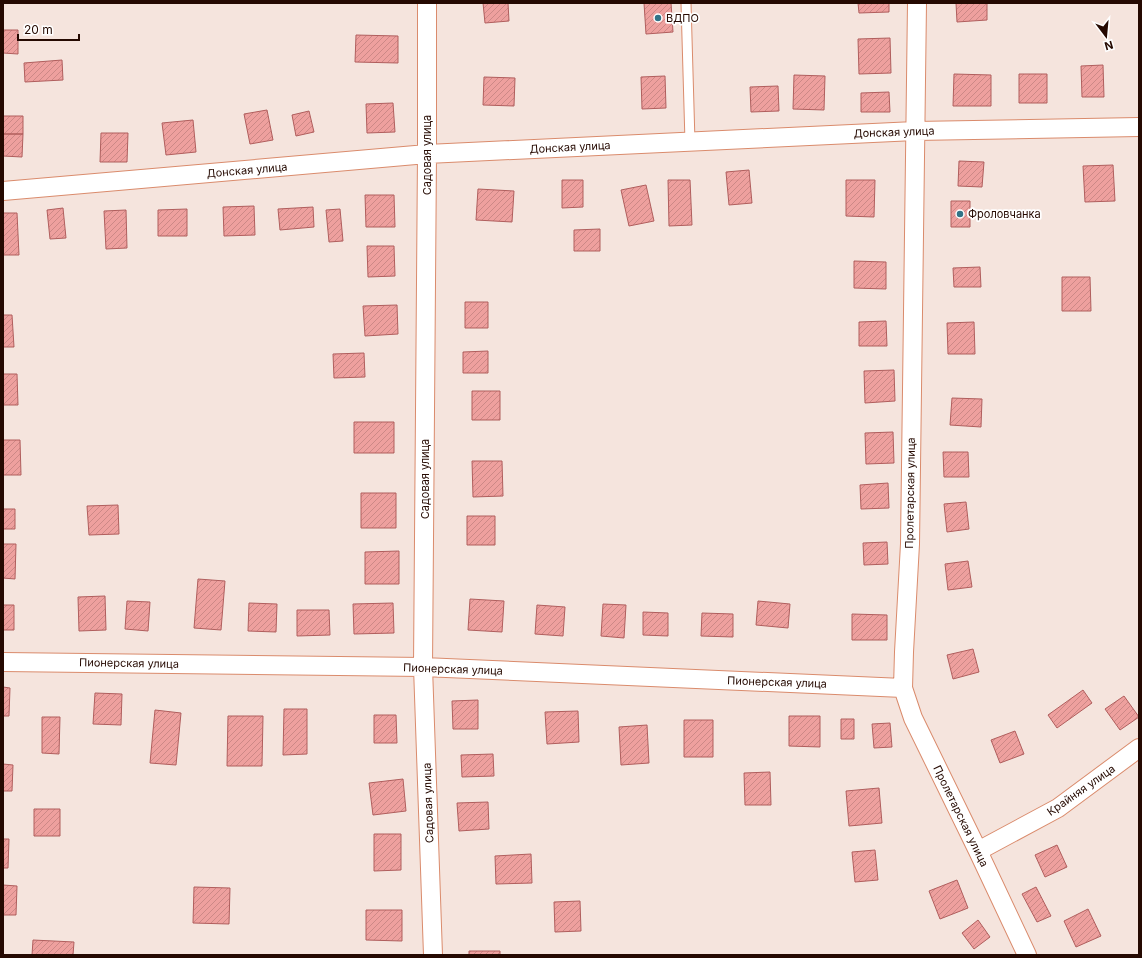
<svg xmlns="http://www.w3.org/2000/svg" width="1142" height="958" viewBox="0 0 1142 958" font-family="Inter,sans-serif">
  <defs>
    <pattern id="building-hatch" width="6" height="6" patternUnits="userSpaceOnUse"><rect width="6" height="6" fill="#eea09e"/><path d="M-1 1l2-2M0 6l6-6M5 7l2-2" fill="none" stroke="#cc8886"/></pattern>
  </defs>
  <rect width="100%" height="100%" fill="#f5e4dd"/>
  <!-- building -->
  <path fill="url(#building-hatch)" stroke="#b05e5d" d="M483 3H508L509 21 485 23Z
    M644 3H671L673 32 646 34Z
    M858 3H889V12L859 13Z
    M956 3H987V20L957 22Z
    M3 30H18V54L3 53Z
    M356 35 398 36V63L355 62Z
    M890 38 891 73 859 74 858 39Z
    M62 60 63 80 25 82 24 63Z
    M1103 65 1104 97H1082L1081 66Z
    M954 74 991 75V106H953Z
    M1019 74H1047V103H1019Z
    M794 75 825 76 824 110 793 109Z
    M665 76 666 108 642 109 641 77Z
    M484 77 515 78 514 106 483 105Z
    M778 86 779 111 751 112 750 87Z
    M889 92 890 112H861V93Z
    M393 103 395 132 367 133 366 104Z
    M267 110 273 140 250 144 244 114Z
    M309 111 314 132 296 136 292 115Z
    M3 116H23V134H3Z
    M193 120 196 152 166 155 162 123Z
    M101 133H128L127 162H100Z
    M3 134H23L22 157 3 156Z
    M959 161 984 162 982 187 958 186Z
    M1113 165 1115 201 1085 202 1083 166Z
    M749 170 752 203 729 205 726 172Z
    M562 180H583V207L562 208Z
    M668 180H690L692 225 669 226Z
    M846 180H875L874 217 846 216Z
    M646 185 654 221 629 226 621 190Z
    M478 189 514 191 512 222 476 220Z
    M365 195H394L395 227H366Z
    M951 201H970V227H951Z
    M254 206 255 235 224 236 223 207Z
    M313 207 314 227 280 230 278 209Z
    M63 208 66 238 50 239 47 210Z
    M187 209V236H158V210Z
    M340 209 343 241 329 242 326 210Z
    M126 210 127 248 106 249 104 211Z
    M3 213H17L19 255H3Z
    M600 229V251H574V230Z
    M367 246H394L395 276 368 277Z
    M854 261 886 262V289L854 288Z
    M980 267 981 287H954L953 268Z
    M1062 277H1090L1091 311H1062Z
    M465 302H488V328H465Z
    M397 305 398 334 365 336 363 306Z
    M3 315H12L14 347H3Z
    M886 321 887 346H859V322Z
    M974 322 975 354H948L947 323Z
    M488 351V373H463V352Z
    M364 353 365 377 334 378 333 354Z
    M894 370 895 401 865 403 864 371Z
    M3 374H17L18 405H3Z
    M472 391H500V420H472Z
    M952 398 982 399 981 427 950 425Z
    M354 422H394V453H354Z
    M893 432 894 463 866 464 865 433Z
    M3 440H20L21 475H3Z
    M943 452H968L969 477H944Z
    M472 461H502L503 496 473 497Z
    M888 483 889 508 861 509 860 485Z
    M361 493H396V528H361Z
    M966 502 969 529 947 532 944 504Z
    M118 505 119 534 89 535 87 506Z
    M3 509H15V529H3Z
    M467 516H495V545H467Z
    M887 542 888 564 864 565 863 543Z
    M3 544H16L15 579 3 578Z
    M399 551V584H365V552Z
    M968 561 972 587 948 590 945 564Z
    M198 579 225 581 221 630 194 628Z
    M105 596 106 630 79 631 78 597Z
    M470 599 504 601 502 632 468 630Z
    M127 601 150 602 148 631 125 629Z
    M758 601 790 604 788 628 756 625Z
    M249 603 277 604 276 632 248 631Z
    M393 603 394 633 354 634 353 604Z
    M603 604 626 605 624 638 601 636Z
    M3 605H14V630H3Z
    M537 605 565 607 563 636 535 634Z
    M297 610H329L330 635 297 636Z
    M643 612 668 613V636L643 635Z
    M702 613 733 614V637L701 636Z
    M852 614 887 615V640H852Z
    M973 649 979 672 953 679 947 655Z
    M3 687 10 688 9 716H3Z
    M1083 690 1092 703 1057 728 1048 715Z
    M95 693 122 694 121 725 93 724Z
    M1124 696 1139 717 1120 730 1105 709Z
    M478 700V729H453L452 701Z
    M284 709H307V754L283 755Z
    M155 710 181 713 176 765 150 763Z
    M578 711 579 742 547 744 545 712Z
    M374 715H396L397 743H374Z
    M228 716H263L262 766H227Z
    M789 716H820V747L789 746Z
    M42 717H60L59 754 42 753Z
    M841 719H854V739H841Z
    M684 720H713V757H684Z
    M890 723 892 747 874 748 872 724Z
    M647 725 649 763 621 765 619 727Z
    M1015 731 1024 754 1000 763 991 740Z
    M493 754 494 776 462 777 461 755Z
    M3 764 13 765 12 791H3Z
    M770 772 771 805H745L744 773Z
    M403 779 406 811 373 815 369 783Z
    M879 788 882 823 849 826 846 791Z
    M488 802 489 829 459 831 457 803Z
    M34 809H60V836H34Z
    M374 834H401V870L374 871Z
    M3 839H9L8 868H3Z
    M1057 845 1067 867 1045 877 1035 855Z
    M875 850 878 880 855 882 852 852Z
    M531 854 532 883 496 884 495 856Z
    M957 880 968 908 940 919 929 891Z
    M3 885 17 886 16 915H3Z
    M194 887 230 888 229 924 193 923Z
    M1036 887 1051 916 1037 922 1022 894Z
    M580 901 581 931 555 932 554 902Z
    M1088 909 1101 936 1076 947 1064 921Z
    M366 910H402V941L366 940Z
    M978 920 990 937 974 949 962 933Z
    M33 940 74 942 73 955H32Z
    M469 951H500V955H469Z"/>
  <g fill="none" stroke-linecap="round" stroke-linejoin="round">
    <defs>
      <path id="lane" d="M686 3 690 142"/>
      <path id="street" d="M427 3V154L423 667 433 955
        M917 3 910 544 904 652 903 688 913 718 978 851 1027 955
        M3 191 427 154 915 131 1139 127
        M3 662 423 667 903 688
        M978 851 1058 808 1139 748"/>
    </defs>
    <!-- lane casing -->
    <use href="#lane" stroke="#da8b6c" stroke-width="11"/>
    <!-- street casing -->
    <use href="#street" stroke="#da8b6c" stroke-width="20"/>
    <!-- lane -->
    <use href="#lane" stroke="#fff" stroke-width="9"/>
    <!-- street -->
    <use href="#street" stroke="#fff" stroke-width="18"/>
  </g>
  <!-- markers -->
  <g fill="#337387" stroke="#fff" stroke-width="1.5">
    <circle cx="658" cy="18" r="4"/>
    <circle cx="960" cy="214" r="4"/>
  </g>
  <g text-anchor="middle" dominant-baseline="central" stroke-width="3.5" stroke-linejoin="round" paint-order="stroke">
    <!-- poi labels -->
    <g font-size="11" fill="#250901" stroke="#fff" text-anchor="start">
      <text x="666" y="18">ВДПО</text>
      <text x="968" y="214">Фроловчанка</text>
    </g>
    <!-- street labels -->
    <g font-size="11" fill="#250901" stroke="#fff">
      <text transform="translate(894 132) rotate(-2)">Донская улица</text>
      <text transform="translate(570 147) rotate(-3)">Донская улица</text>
      <text transform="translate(427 155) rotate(-90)">Садовая улица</text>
      <text transform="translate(247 170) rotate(-5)">Донская улица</text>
      <text transform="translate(425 479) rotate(-90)">Садовая улица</text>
      <text transform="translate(910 493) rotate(-89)">Пролетарская улица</text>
      <text transform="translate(129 663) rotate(1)">Пионерская улица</text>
      <text transform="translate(453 669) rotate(2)">Пионерская улица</text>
      <text transform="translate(777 682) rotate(2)">Пионерская улица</text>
      <text transform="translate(1081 790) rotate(-35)">Крайняя улица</text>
      <text transform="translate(428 803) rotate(-92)">Садовая улица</text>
      <text transform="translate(961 816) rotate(64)">Пролетарская улица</text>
    </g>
  </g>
  <!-- border -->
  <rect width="1142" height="958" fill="none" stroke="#250901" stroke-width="8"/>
  <!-- north arrow -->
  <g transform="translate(1106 36) rotate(164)" stroke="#ffffff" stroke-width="3" paint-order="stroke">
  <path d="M0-3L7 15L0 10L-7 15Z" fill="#250901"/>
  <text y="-6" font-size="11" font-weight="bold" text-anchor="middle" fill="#250901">N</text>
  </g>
  <!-- scale -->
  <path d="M18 34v6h61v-6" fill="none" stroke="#250901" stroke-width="2"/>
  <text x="24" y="34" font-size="12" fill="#250901" stroke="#ffffff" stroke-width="3" paint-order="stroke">20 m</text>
</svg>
